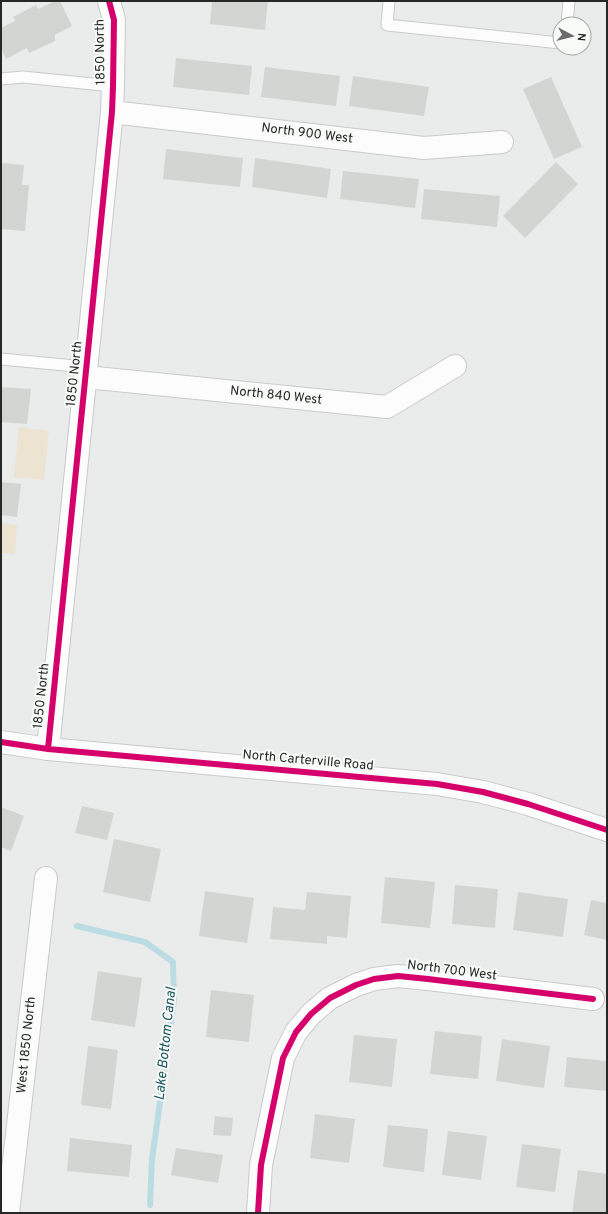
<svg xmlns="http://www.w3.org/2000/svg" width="608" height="1214" viewBox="0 0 608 1214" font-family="Overpass,sans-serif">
  <rect width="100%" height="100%" fill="#eaeceb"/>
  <!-- green -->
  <path fill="#ece3d1" d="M19 427 49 431 44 480 14 477Z
    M1 523 17 525 15 554 1 553Z"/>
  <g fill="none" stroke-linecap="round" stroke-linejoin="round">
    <!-- stream -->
    <path stroke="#bcdce3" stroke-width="6" d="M77 926 145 942 173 962 174 1000 152 1160 150 1205"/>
  </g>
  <!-- building -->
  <path fill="#d3d5d3" d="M55 1H60L72 26 55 35V41L29 53 27 48 6 59 1 48V28L15 21 13 17 36 5 38 9Z
    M212 1H268L265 30 210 24Z
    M176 58 252 66 249 95 173 87Z
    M265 67 340 76 336 106 261 97Z
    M353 76 429 87 424 116 349 106Z
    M551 77 582 147 554 159 523 89Z
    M166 149 243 158 240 187 163 179Z
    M255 158 331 169 327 198 252 187Z
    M556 162 578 184 525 238 503 216Z
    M1 163 24 165 22 185H29L25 231 1 229Z
    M343 171 419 179 415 208 340 199Z
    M424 189 500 196 497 227 421 219Z
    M1 387 31 389 27 424 1 422Z
    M1 482 21 484 17 517 1 515Z
    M82 806 114 813 107 840 75 833Z
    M1 807 24 816 11 851 1 847Z
    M114 839 161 849 150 902 103 892Z
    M385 877 435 882 430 928 381 923Z
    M455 885 498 889 495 928 452 924Z
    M205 891 254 898 247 943 199 936Z
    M307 892 351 896 347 938 327 936V944L270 939 273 907 305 910Z
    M518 892 568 899 563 937 513 930Z
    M591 900 607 903V940L584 935Z
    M98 971 142 978 135 1027 91 1020Z
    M211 990 254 995 249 1042 206 1037Z
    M435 1031 482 1036 478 1079 430 1074Z
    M354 1035 397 1039 392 1087 349 1082Z
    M502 1039 550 1046 544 1088 496 1081Z
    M88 1046 118 1050 111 1109 81 1105Z
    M567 1057 607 1061V1091L564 1087Z
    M315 1114 355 1119 349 1163 310 1158Z
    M215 1116 233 1118 231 1136 213 1135Z
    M388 1125 428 1129 424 1172 383 1167Z
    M448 1131 487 1136 481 1180 442 1175Z
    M70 1138 132 1145 129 1177 67 1171Z
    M522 1144 561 1149 555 1192 516 1187Z
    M176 1148 223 1155 218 1183 171 1175Z
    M578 1170 607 1174V1213H572Z"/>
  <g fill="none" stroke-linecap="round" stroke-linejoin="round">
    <defs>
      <path id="service" d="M389 1 387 25 560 43
        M567 24 569 1
        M1 79 23 77 113 86
        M1 359 86 367"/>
      <path id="minor" d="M112 112 424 148 502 142
        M86 377 387 407 455 366
        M48 749 112 112 113 86 114 20 109 1
        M8 1213 46 878
        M258 1213 261 1165 283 1058 296 1032 311 1014 330 998 356 985 374 979 398 976 428 979 593 999"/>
      <path id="tertiary" d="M1 742 48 749 437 784 483 792 528 804 607 830"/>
    </defs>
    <!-- service casing -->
    <use href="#service" stroke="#c9cac9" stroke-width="13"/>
    <!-- minor casing -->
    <use href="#minor" stroke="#c9cac9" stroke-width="24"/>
    <!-- tertiary casing -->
    <use href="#tertiary" stroke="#c9cac9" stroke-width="24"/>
    <!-- service -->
    <use href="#service" stroke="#fcfcfc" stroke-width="11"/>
    <!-- minor -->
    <use href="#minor" stroke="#fcfcfc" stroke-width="22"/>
    <!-- tertiary -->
    <use href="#tertiary" stroke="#fcfcfc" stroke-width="22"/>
    <defs>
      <path id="cycleway" d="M1 742 48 749 437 784 483 792 528 804 607 830
        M48 749 112 112 113 86 114 20 109 1
        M258 1213 261 1165 283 1058 296 1032 311 1014 330 998 356 985 374 979 398 976 428 979 593 999"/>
    </defs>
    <!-- cycleway casing -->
    <use href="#cycleway" stroke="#f7faf7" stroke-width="8"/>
    <!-- cycleway -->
    <use href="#cycleway" stroke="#d6006c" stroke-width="6"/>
  </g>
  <g text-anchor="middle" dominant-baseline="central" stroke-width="4" stroke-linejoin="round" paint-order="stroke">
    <!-- street labels -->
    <g font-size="13" fill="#262726" stroke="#f7faf7">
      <text transform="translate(101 52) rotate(-91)">1850 North</text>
      <text transform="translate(307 134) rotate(7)">North 900 West</text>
      <text transform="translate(75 374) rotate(-84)">1850 North</text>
      <text transform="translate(276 396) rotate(6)">North 840 West</text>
      <text transform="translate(42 696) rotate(-84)">1850 North</text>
      <text transform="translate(308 761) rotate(5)">North Carterville Road</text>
      <text transform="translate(452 971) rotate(7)">North 700 West</text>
      <text transform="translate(27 1045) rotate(-84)">West 1850 North</text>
    </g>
    <!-- water labels -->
    <g font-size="14" font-style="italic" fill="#1a5561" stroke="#f7faf7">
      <text transform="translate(166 1044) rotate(-84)">Lake Bottom Canal</text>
    </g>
  </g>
  <!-- border -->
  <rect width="608" height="1214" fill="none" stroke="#262726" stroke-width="4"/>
  <!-- north arrow -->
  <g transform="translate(572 36) rotate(97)"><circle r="19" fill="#f7faf7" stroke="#a3a6a3"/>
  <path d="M0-3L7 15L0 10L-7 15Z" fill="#6b6c6b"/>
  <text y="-6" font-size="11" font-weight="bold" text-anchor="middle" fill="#262726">N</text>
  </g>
</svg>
